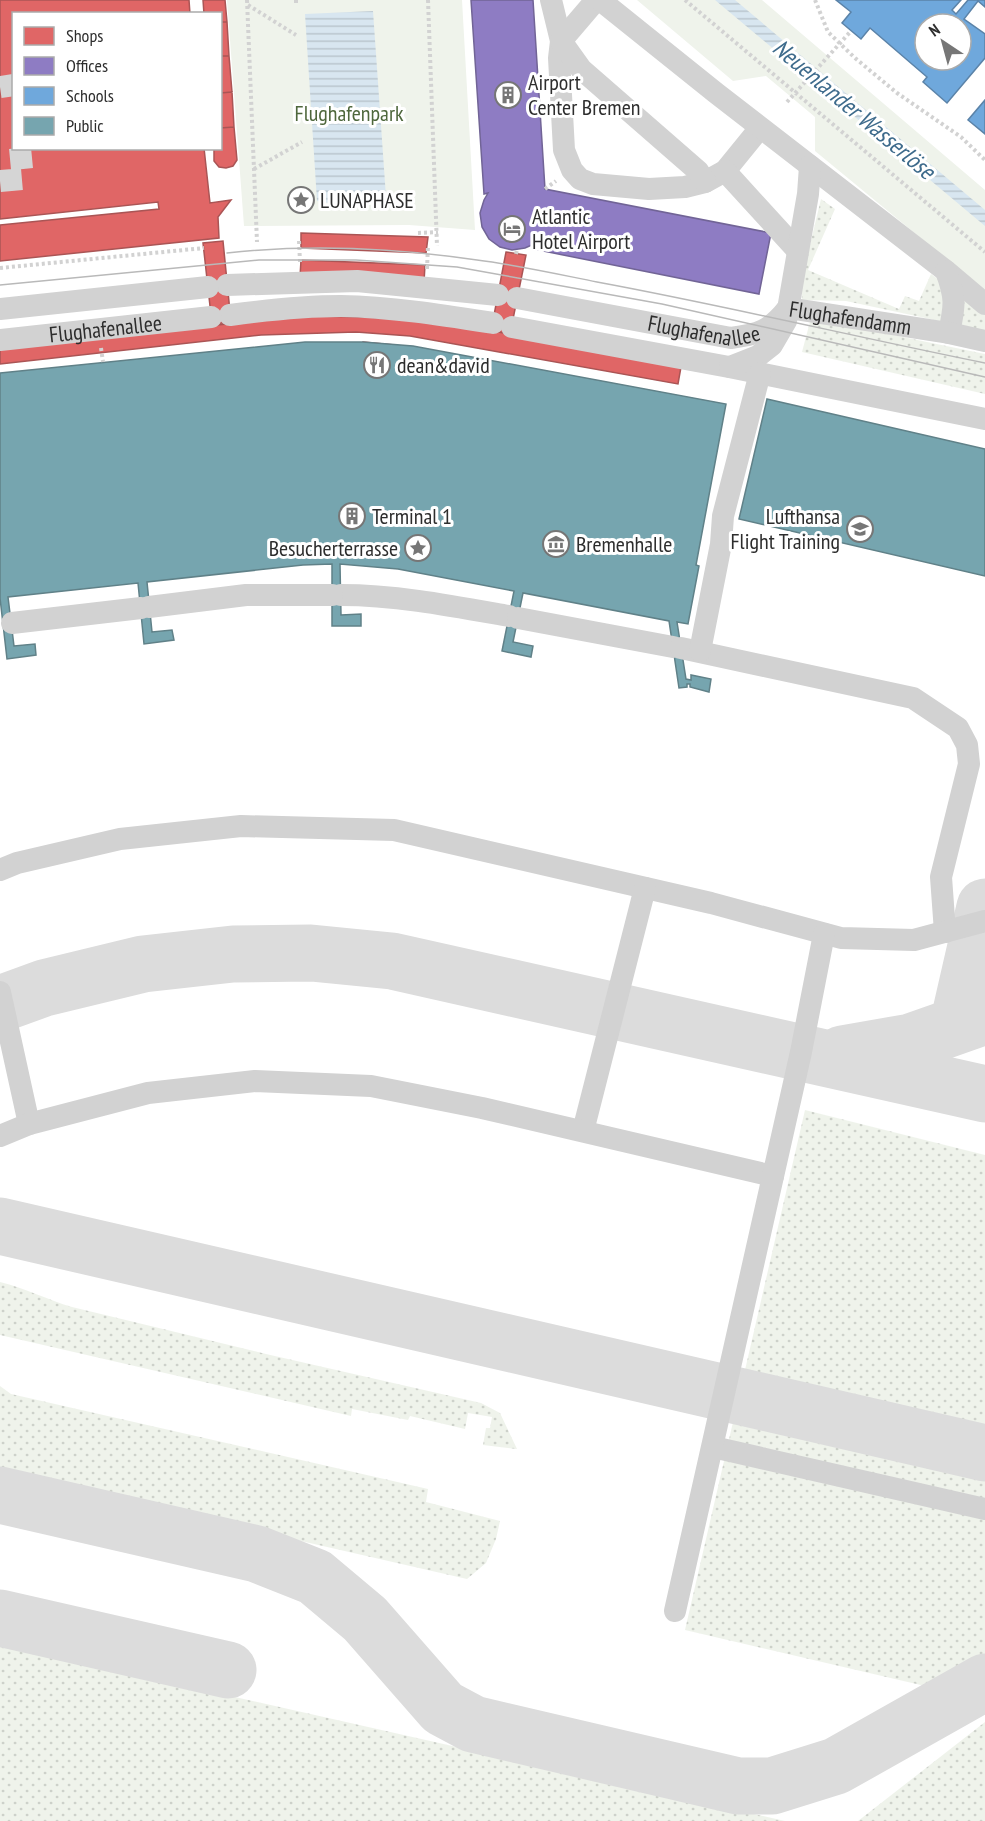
<svg xmlns="http://www.w3.org/2000/svg" width="985" height="1821" viewBox="0 0 985 1821" font-family="'PT Sans Narrow',sans-serif">
  <defs>
    <pattern id="grass-dots" width="8" height="8" patternUnits="userSpaceOnUse" patternTransform="scale(1.5)"><rect width="8" height="8" fill="#eff3eb"/><path d="M2 2h.1M6 6h.1" fill="none" stroke="#cdd1ca" stroke-width="1.8" stroke-linecap="round"/></pattern>
    <pattern id="water-rules" width="6" height="5" patternUnits="userSpaceOnUse" patternTransform="scale(1.5)"><rect width="6" height="5" fill="#d8e6f0"/><path d="M0 2.5h6" fill="none" stroke="#bac6ce"/></pattern>
  </defs>
  <rect width="100%" height="100%" fill="#fff"/>
  <!-- grass -->
  <path fill="url(#grass-dots)" d="M821 199 835 209 808 270 899 309 905 296 919 301 931 274 946 285 944 322 846 301 802 300 801 282Z
    M961 294 985 314V332L958 324Z
    M811 318 985 354V394L802 352Z
    M805 1110 985 1155V1700L685 1630Z
    M0 1282C25 1288 48 1300 72 1307L266 1354 481 1403 500 1413 517 1449 483 1445 486 1428H490L492 1417 468 1413 465 1429 410 1416 408 1420 352 1409 351 1416 0 1335Z
    M0 1386 11 1394 428 1489 426 1502 500 1521 496 1539 486 1563 467 1579 0 1472Z
    M0 1644 785 1821H0Z
    M985 1722V1821H858Z"/>
  <!-- green -->
  <path fill="#eff3eb" d="M227 0H462L475 230 409 225 244 226Z
    M637 0H762L985 190V291L815 151V117L766 76 733 81Z"/>
  <!-- water -->
  <path fill="url(#water-rules)" d="M715 0H735L985 210V226Z
    M373 11 386 197C363 205 341 206 317 201L305 14Z"/>
  <!-- shops -->
  <path fill="#e06666" stroke="#a55" stroke-width="1.5" d="M0 0H189L190 14H14V148H204L210 203 231 200 218 217 219 238 0 261V225L159 209 158 202 0 219Z
    M203 0H225L227 22H220V14H204Z
    M220 22H227L229 56H220Z
    M220 56H229L232 92 220 93Z
    M232 92 234 127 220 128V93Z
    M234 127 237 160 233 166 226 168 219 167 214 161V148H220V128Z
    M301 233 428 237 426 253 301 248Z
    M223 241 231 322 212 324 203 243Z
    M506 252 526 255 510 334 491 331Z
    M301 260 425 265 424 282 300 277Z
    M309 316 365 317 421 320 500 332 681 367 678 384 410 336 356 332 261 335 0 364V346Z
    M363 342 394 345 391 374 362 373Z"/>
  <!-- offices -->
  <path fill="#8e7cc3" stroke="#716496" stroke-width="1.5" d="M471 0H533L545 189 771 233 759 294 533 249 534 244 525 248 512 250 500 247 489 239 482 227 480 213 484 200 488 193 484 194Z"/>
  <!-- schools -->
  <path fill="#6fa8dc" stroke="#5b83a8" stroke-width="1.5" fill-rule="evenodd" d="M836 0H961L952 10 956 14 968 0H985V7L978 1 964 19 985 34V58L947 103 923 82 927 77 870 28 861 39 842 23 851 12ZM925 24H961V60H925Z
    M985 100V134L968 120Z"/>
  <!-- public -->
  <path fill="#76a5af" stroke="#608188" stroke-width="1.5" d="M305 342H363L413 346 726 404 696 565 699 566 688 624 677 622 686 679 691 680V675L711 679 709 692 690 687V684H687V687L679 688 669 621 523 593 513 642 533 646 531 657 502 651 514 591 398 569 340 564 341 615 361 614V626H332V564L303 565 147 582 152 632 172 630 174 640 144 644 138 583 8 597 14 646 35 644 36 655 7 659 0 598V373Z
    M767 399 985 449V576L739 519Z"/>
  <g fill="none" stroke-linecap="round" stroke-linejoin="round">
    <!-- taxiway -->
    <path stroke="#dcdcdc" stroke-width="57" d="M0 1004 44 988 143 964 233 954 311 953 392 961 985 1094
      M958 1025 985 907
      M842 1054 911 1042 985 1016
      M0 1226 985 1453
      M0 1495 257 1554 315 1577 365 1619 443 1708 473 1724 738 1786H772L836 1766 985 1682
      M0 1618 228 1670"/>
    <!-- minor-tunnel -->
    <path stroke="#d5d5d5" stroke-width="22" stroke-dasharray="22 11" stroke-linecap="butt" d="M0 87 14 85
      M0 181 23 179 20 148"/>
    <!-- path -->
    <path stroke="#d2d2d2" stroke-width="4" stroke-dasharray="3 3" stroke-linecap="butt" d="M247 0 257 242
      M296 0V3
      M428 0 437 246
      M685 0 985 252
      M815 0 828 32 855 58 897 93 961 137 985 160
      M248 5 296 35
      M787 102 851 31
      M254 169 302 142
      M545 189 556 181
      M418 233 438 232
      M299 241 300 262
      M516 254 517 250
      M0 268 204 248
      M427 269 428 245
      M101 348 103 362"/>
    <!-- minor -->
    <g stroke="#d2d2d2" stroke-width="22">
      <path d="M551 0 561 41 559 58 564 150 572 170 580 179 593 184 649 189 685 187 705 182 725 171 760 128"/>
      <path d="M596 0 561 41 581 69 698 171 705 182"/>
      <path d="M600 0 716 93 946 271 985 304"/>
      <path d="M725 171 797 250"/>
      <path d="M946 271C956 298 955 305 949 333"/>
      <path d="M227 285 357 281 498 295"/>
      <path id="s1" d="M517 298 731 338C759 334 770 331 788 308"/>
      <path id="s2" d="M788 308 949 333 985 341"/>
      <path d="M0 309 208 287"/>
      <path d="M230 315C267 310 304 306 341 306 392 307 442 315 493 323"/>
      <path d="M512 327 729 367 985 419"/>
      <path id="s3" d="M0 340 211 317"/>
      <path d="M730 367 758 356 772 345 786 321 808 194 810 166"/>
      <path d="M341 595C397 595 453 606 509 616"/>
      <path d="M149 607 246 595H332"/>
      <path d="M518 618 673 647"/>
      <path d="M12 623 141 608"/>
      <path d="M681 648 913 698 958 728 967 745 969 764 941 877 945 932"/>
      <path d="M700 651 721 544 723 516 760 373"/>
      <path d="M0 870 17 863 120 839 241 826 394 830 711 903 841 938 914 940 985 921"/>
      <path d="M0 992 29 1124"/>
      <path d="M583 1131 645 888"/>
      <path d="M0 1136 29 1124 148 1093 255 1081 371 1086 482 1108 773 1176"/>
      <path d="M713 1447 985 1509"/>
      <path d="M675 1611 801 1052 824 934"/>
    </g>
    <!-- tram -->
    <path stroke="#b9b9b9" stroke-width="1.5" d="M227 253C309 244 395 248 477 260 517 265 557 274 597 282 727 306 856 337 985 363
      M0 285 259 260H356L457 267 662 304 985 377"/>
  </g>
  <!-- icons -->
  <defs>
    <symbol id="building-ring" viewBox="-11 -11 22 22"><circle r="9.5" fill="#fff" stroke="#767676" stroke-width="1.5"/><path d="M-4-6H4V6H1V3H-1V6H-4ZM-2.5-4.3h1.7v1.8h-1.7ZM.8-4.3h1.7v1.8H.8ZM-2.5-1h1.7V.8h-1.7ZM.8-1h1.7V.8H.8Z" fill="#767676"/></symbol>
    <symbol id="sight-ring" viewBox="-11 -11 22 22"><circle r="9.5" fill="#fff" stroke="#767676" stroke-width="1.5"/><path d="M0-6L1.8-2.2L6-1.7L2.9 1.2L3.7 5.4L0 3.3L-3.7 5.4L-2.9 1.2L-6-1.7L-1.8-2.2Z" fill="#767676"/></symbol>
    <symbol id="hotel-ring" viewBox="-11 -11 22 22"><circle r="9.5" fill="#fff" stroke="#767676" stroke-width="1.5"/><path d="M-6-4.5h1.5V1H6V5H4.5V3h-9V5H-6ZM-4 0a1.8 1.8 0 1 1 3.6 0ZM.5 0V-2.5h3Q6-2.5 6 0Z" fill="#767676"/></symbol>
    <symbol id="restaurant-ring" viewBox="-11 -11 22 22"><circle r="9.5" fill="#fff" stroke="#767676" stroke-width="1.5"/><path d="M-5-6h1v4h1v-4h1v4h1v-4h1v5L-1.5 .5V6h-2V.5L-5-1ZM5-6V6H3V1.5H1.5Q1.5-4 5-6Z" fill="#767676"/></symbol>
    <symbol id="university-ring" viewBox="-11 -11 22 22"><circle r="9.5" fill="#fff" stroke="#767676" stroke-width="1.5"/><path d="M0-5L7-2L0 1L-7-2ZM-4 1L0 2.5L4 1V4Q0 6-4 4Z" fill="#767676"/></symbol>
    <symbol id="museum-ring" viewBox="-11 -11 22 22"><circle r="9.5" fill="#fff" stroke="#767676" stroke-width="1.5"/><path d="M0-6L6-3V-2H-6V-3ZM-5-1h2V3h-2ZM-1-1h2V3h-2ZM3-1h2V3H3ZM-6 4H6V6H-6Z" fill="#767676"/></symbol>
  </defs>
  <g fill-rule="evenodd">
    <use href="#building-ring" x="493" y="80" width="30" height="30"/>
    <use href="#sight-ring" x="286" y="185" width="30" height="30"/>
    <use href="#hotel-ring" x="497" y="214" width="30" height="30"/>
    <use href="#restaurant-ring" x="362" y="350" width="30" height="30"/>
    <use href="#building-ring" x="337" y="501" width="30" height="30"/>
    <use href="#university-ring" x="845" y="514" width="30" height="30"/>
    <use href="#museum-ring" x="541" y="529" width="30" height="30"/>
    <use href="#sight-ring" x="403" y="533" width="30" height="30"/>
  </g>
  <g text-anchor="middle" dominant-baseline="central" stroke-width="6" stroke-linejoin="round" paint-order="stroke">
    <!-- poi labels -->
    <g font-size="22" fill="#2d2d2d" stroke="#fff" text-anchor="start">
      <text x="528" y="82">Airport<tspan x="528" dy="25">Center Bremen</tspan></text>
      <text x="320" y="200">LUNAPHASE</text>
      <text x="532" y="216">Atlantic<tspan x="532" dy="25">Hotel Airport</tspan></text>
      <text x="397" y="365">dean&amp;david</text>
      <text x="372" y="516">Terminal 1</text>
      <text x="840" y="516" text-anchor="end">Lufthansa<tspan x="840" dy="25">Flight Training</tspan></text>
      <text x="576" y="544">Bremenhalle</text>
      <text x="398" y="548" text-anchor="end">Besucherterrasse</text>
    </g>
    <!-- park labels -->
    <g font-size="22" fill="#4e673c" stroke="#fff">
      <text x="349" y="113">Flughafenpark</text>
    </g>
    <!-- street labels -->
    <g font-size="22" fill="#2d2d2d" stroke="#fff">
      <text stroke="none"><textPath href="#s2" startOffset="63">Flughafendamm</textPath></text>
      <text stroke="none"><textPath href="#s1" startOffset="190">Flughafenallee</textPath></text>
      <text stroke="none"><textPath href="#s3" startOffset="106">Flughafenallee</textPath></text>
    </g>
    <!-- water labels -->
    <g font-size="24" font-style="italic" fill="#3e6b8c" stroke="#fff">
      <text transform="translate(854 109) rotate(40)">Neuenlander Wasserlöse</text>
    </g>
  </g>
  <!-- legend -->
  <rect x="12" y="12" width="210" height="138" fill="#ffffff" stroke="#ababab" stroke-width="1.5"/>
  <rect x="24" y="27" width="30" height="18" fill="#e06666" stroke="#ababab" stroke-width="1.5"/>
  <text x="66" y="42" font-size="18" fill="#2d2d2d">Shops</text>
  <rect x="24" y="57" width="30" height="18" fill="#8e7cc3" stroke="#ababab" stroke-width="1.5"/>
  <text x="66" y="72" font-size="18" fill="#2d2d2d">Offices</text>
  <rect x="24" y="87" width="30" height="18" fill="#6fa8dc" stroke="#ababab" stroke-width="1.5"/>
  <text x="66" y="102" font-size="18" fill="#2d2d2d">Schools</text>
  <rect x="24" y="117" width="30" height="18" fill="#76a5af" stroke="#ababab" stroke-width="1.5"/>
  <text x="66" y="132" font-size="18" fill="#2d2d2d">Public</text>
  <!-- north arrow -->
  <g transform="translate(943 42) rotate(324)"><circle r="28" fill="#ffffff" stroke="#ababab" stroke-width="1.5"/>
  <path d="M0-4.5L10 22L0 15L-10 22Z" fill="#767676"/>
  <text y="-9" font-size="16" font-weight="bold" text-anchor="middle" fill="#2d2d2d">N</text>
  </g>
</svg>
